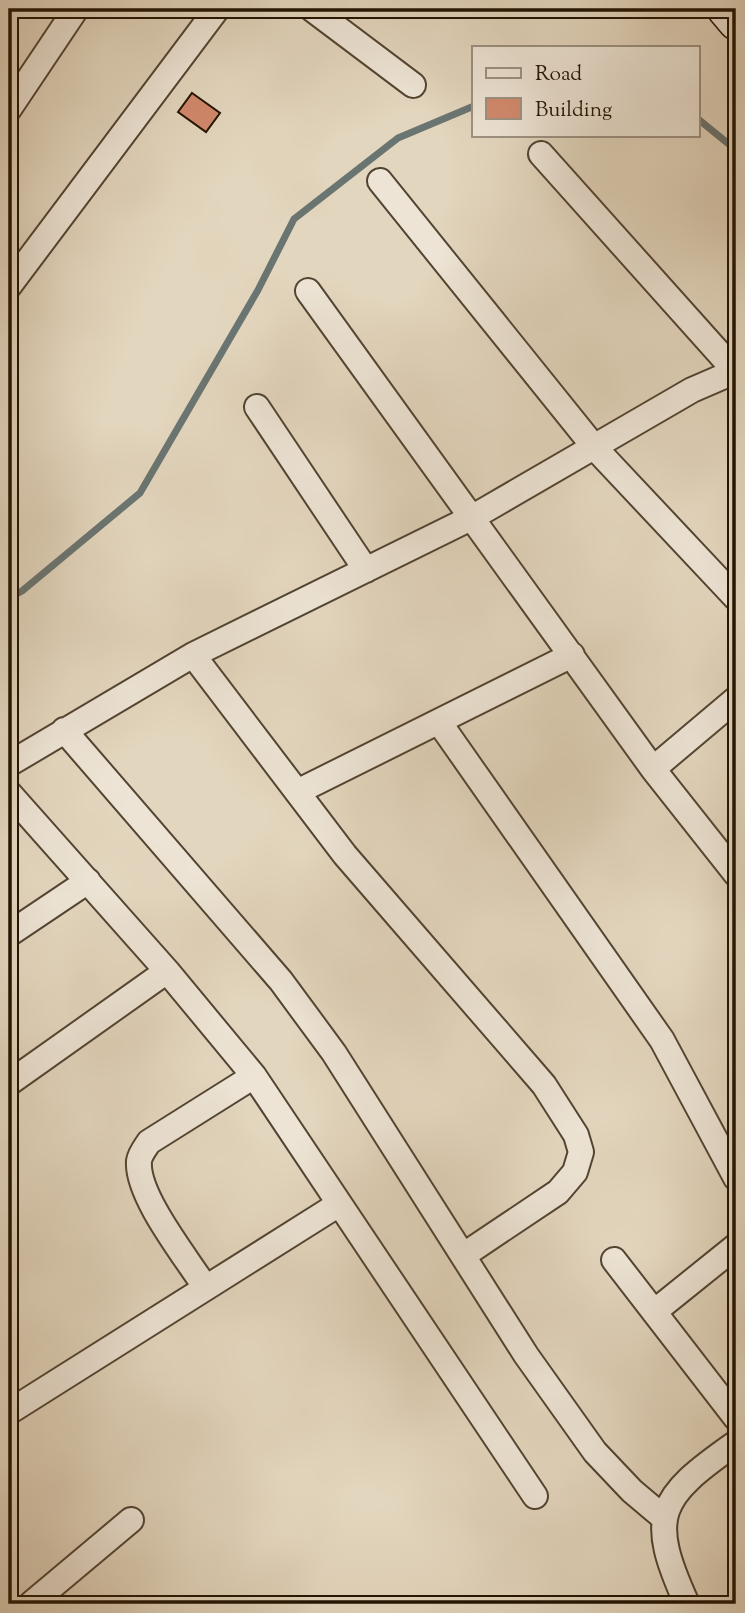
<svg xmlns="http://www.w3.org/2000/svg" width="745" height="1613" viewBox="0 0 745 1613" font-family="'Sorts Mill Goudy',serif">
  <rect width="100%" height="100%" fill="#e3d6be"/>
  <filter id="stains"><feTurbulence type="fractalNoise" baseFrequency=".00286" numOctaves="4"/><feColorMatrix values="0 0 0 0 .2 0 0 0 0 .09 0 0 0 0 .02 0 0 0 .5 -.17"/></filter>
  <radialGradient id="worn" r=".72"><stop offset=".6" stop-color="#630" stop-opacity="0"/><stop offset="1" stop-color="#630" stop-opacity=".3"/></radialGradient>
  <g fill="none" stroke-linecap="round" stroke-linejoin="round">
    <!-- stream -->
    <path stroke="#6a7572" stroke-width="7" d="M698 119 736 150
      M9 598 22 591 140 493 258 290 294 219 398 138 474 106"/>
  </g>
  <!-- building -->
  <path fill="#d2896d" stroke="#221403" stroke-width="2" d="M192 93 220 113 206 132 178 112Z"/>
  <g fill="none" stroke-linecap="round" stroke-linejoin="round">
    <defs>
      <path id="street" d="M312 9 413 85
        M9 109 76 9
        M541 154 736 372
        M380 181 595 448 736 598
        M9 286 217 9
        M308 291 653 769 736 874
        M257 407 366 570
        M193 655 345 855 544 1085 576 1135 581 1152 575 1172 558 1192 464 1255
        M439 722 662 1040 736 1178
        M64 730 281 981 334 1053 526 1355 595 1452 632 1491 664 1518
        M9 764 193 655 473 517 692 390 736 371
        M653 769 736 699
        M297 792 572 655
        M9 793 167 971 254 1076 535 1496
        M9 934 88 881
        M9 1083 167 971
        M614 1260 736 1418
        M205 1287C186 1257 136 1195 139 1161 140 1154 145 1148 149 1142L254 1076
        M654 1312 736 1246
        M9 1412 339 1204
        M31 1604 131 1520
        M687 1604C647 1516 657 1498 736 1443"/>
      <path id="secondary" d="M725 9 736 22"/>
    </defs>
    <!-- street casing -->
    <use href="#street" stroke="#524432" stroke-width="28"/>
    <!-- secondary casing -->
    <use href="#secondary" stroke="#221403" stroke-width="38"/>
    <!-- street -->
    <use href="#street" stroke="#ede4d5" stroke-width="24"/>
    <!-- secondary -->
    <use href="#secondary" stroke="#ede4d5" stroke-width="35"/>
  </g>
  <!-- margin -->
  <rect width="745" height="1613" fill="none" stroke="#e3d6be" stroke-width="35"/>
  <rect x="10" y="10" width="724" height="1592" fill="none" stroke="#221403" stroke-width="3.5"/>
  <rect x="18" y="18" width="710" height="1578" fill="none" stroke="#221403" stroke-width="2"/>
  <!-- legend -->
  <rect x="472" y="46" width="228" height="91" fill="#ede4d5" stroke="#9c9181" stroke-width="2"/>
  <rect x="486" y="68" width="35" height="10" fill="#ede4d5" stroke="#9c9181" stroke-width="2"/>
  <text x="535" y="80" font-size="21" fill="#221403">Road</text>
  <rect x="486" y="98" width="35" height="21" fill="#d2896d" stroke="#9c9181" stroke-width="2"/>
  <text x="535" y="116" font-size="21" fill="#221403">Building</text>
  <rect width="100%" height="100%" filter="url(#stains)"/>
  <rect width="100%" height="100%" fill="url(#worn)"/>
</svg>
